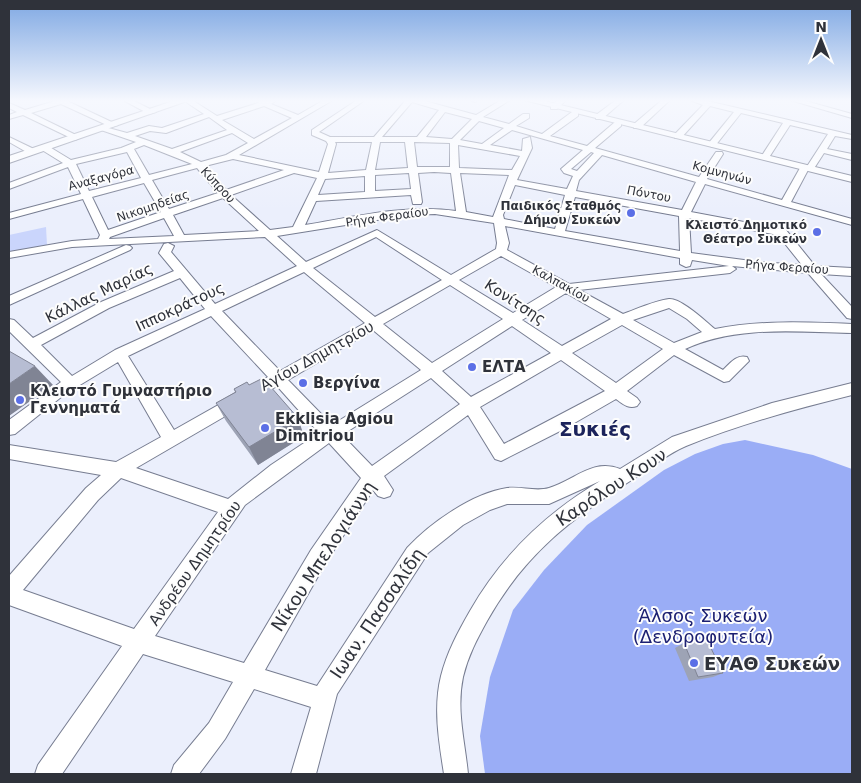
<svg xmlns="http://www.w3.org/2000/svg" width="861" height="783" viewBox="0 0 861 783" font-family="'DejaVu Sans',sans-serif">
  <rect width="100%" height="100%" fill="#ebeffc"/>
  <!-- green -->
  <path fill="#cad5fc" d="M46 227 47 245 9 252V235Z"/>
  <!-- forest -->
  <path fill="#9aadf6" d="M745 440 813 455 852 469V774H485L480 736 490 677 513 610 544 570 587 525 664 470 695 454 723 444Z"/>
  <g fill="none" stroke-linecap="round" stroke-linejoin="round">
    <defs>
      <path id="minor" d="M58 100H65L118 125 111 127 61 104 31 113 78 136 79 138 75 140 23 115 9 119V115L17 112 9 108V103L25 110Z
        M123 100H132L156 112 149 114Z
        M183 100H192L217 116 258 103 259 100H277L271 104 298 115 324 100H333L239 155 319 172 328 144 326 141 312 135V130L357 100H365L319 132 330 137H374L406 100H421L476 115 501 100H510L483 117 509 124 523 114H529V118L516 126 542 134 572 112H578V116L550 136 587 146 615 122H621V126L595 148 699 177 716 152H722L723 154 707 179 782 200 800 168H806L828 134 790 125 768 159 765 160 761 157 783 123 741 113 715 146 712 147 708 144 734 112 710 106 681 138H675V134L703 105 690 100H703L852 135V139L835 136 827 149 852 154V160L824 153 813 170H808L791 202 852 219V225L705 184 691 212 786 230 815 266 852 268V276L821 274 852 307V319L847 318 808 273 732 266 736 269 730 273 579 290 623 314C637 309 654 301 669 299 681 298 705 321 715 329 760 320 806 322 852 324V333C797 332 737 325 685 349L723 370C730 363 737 354 747 357L749 361 729 381 724 382 674 355 627 391 637 398 640 402 637 406C628 409 623 404 616 399L564 429 501 461 495 459 468 415 384 476 393 490 390 496 384 498 378 496 373 490 325 564 265 670 317 686 407 548C430 523 473 493 507 488 521 486 535 492 549 488 574 481 592 458 620 469L672 437 772 403 852 383V395C796 409 740 424 686 446 669 453 653 466 638 476 573 517 525 553 487 621 477 639 468 656 463 677 456 710 465 742 468 774H444C439 742 433 708 441 676 447 652 458 632 470 611 502 555 545 514 600 481L549 504H507L490 510 463 525 428 553 337 694 316 774H291L311 707 254 689 225 739 199 774H171L174 765 209 723 233 682 143 654 62 774H35L38 765 122 646 9 605V576L86 488 101 475 9 459V445L116 462 161 437 118 362 65 394 15 434 9 435V420L61 382 9 331V319L14 320 33 338 101 302 174 271 159 253 164 244 168 243 174 246 171 252 215 304 297 266 265 237 72 247 9 258V252L72 241 98 239 100 235 83 199 9 219V213L81 194 68 167 9 189V183L63 163 42 150V146H48L71 160 121 148 136 142 101 130V126L127 133 149 126 162 128 204 114ZM412 102 439 110 417 137H382ZM264 106 292 118 254 139 222 120ZM445 112 472 119 452 139 426 137ZM209 117 227 130 172 149 135 136 150 131 166 133ZM479 121 504 128 482 144 460 140ZM512 130 583 150 561 169 564 173 573 176 567 189 517 180 532 148 530 137 523 139 522 151 490 145ZM232 133 248 143 226 155 201 162 180 152ZM335 142H372L366 170 328 173 336 144ZM380 142H405L408 168 375 170ZM414 142 450 143V167H417ZM144 145 192 164 149 175 134 149ZM458 145 520 156 512 170 459 168ZM127 152 141 178 89 191 76 164ZM591 152 594 153 577 171 571 169ZM602 155 696 182 682 210 576 191 579 180ZM233 159 284 170 226 190 205 166ZM197 168 218 193 169 209 152 180ZM434 172 451 173 456 211C405 204 354 217 305 225L316 201 411 195 413 204H421L422 202 418 173ZM294 173 317 178 293 227 270 230 231 195ZM409 173 411 189 375 191V175ZM460 173 509 175 493 217 466 212ZM365 176V192L318 195 325 179ZM144 183 161 212 108 230 92 197ZM515 185 565 195 555 229 504 219 503 215ZM575 197 679 216 680 251 565 231ZM223 198 259 231 184 235 173 215ZM435 214 494 223 497 243 496 249 451 275 377 230 306 262 277 236 408 215ZM164 218 174 236 109 239 110 237ZM689 218 778 235 802 265 759 262 691 253ZM505 226 680 258V264L686 267 690 266 692 260 729 266 569 284 507 250 509 243ZM376 237 442 280 375 317 313 268ZM501 256 556 287 513 313 459 280ZM304 272 365 323 280 371 222 311ZM180 278 205 309 115 350 72 376 41 345 109 308ZM450 285 503 319 432 363 383 324ZM566 293 611 319 562 346 522 320ZM669 308 687 319 702 332 674 343 633 320ZM211 316 268 377 174 430 128 356ZM622 325 663 349 616 383 572 353ZM512 326 551 353 471 397 442 371ZM373 330 421 370 332 425 288 380ZM561 360 605 391 504 444 480 407ZM431 378 460 404 372 466 342 435ZM277 386 319 433 271 465 228 499 136 468ZM329 443 361 478 311 550 244 663 155 636 245 505ZM121 478 218 512 134 629 23 590 98 500Z
        M471 100H478L475 102Z
        M558 100H566L557 109H551V105Z
        M616 100H624L602 119H596V115Z
        M662 100H670L640 128H634V124Z
        M790 100H802L852 114V118Z
        M9 137 36 150 37 152 30 154 9 142Z
        M126 245 130 246 132 248 130 250 9 305V296Z"/>
      <path id="major" d="M176 100H190L9 163V156Z
        M524 100H540L852 176V182Z"/>
    </defs>
    <!-- minor casing -->
    <use href="#minor" stroke="#777d91" stroke-width="2"/>
    <!-- major casing -->
    <use href="#major" stroke="#777d91" stroke-width="2"/>
    <!-- minor -->
    <use href="#minor" fill="#fff" fill-rule="evenodd"/>
    <!-- major -->
    <use href="#major" fill="#fff" fill-rule="evenodd"/>
  </g>
  <!-- wall -->
  <path fill="#9da3b5" d="M249 385 304 436 258 465 226 421 216 403 235 392 234 389Z
    M684 643 723 673 713 677 689 681 675 648Z"/>
  <!-- shaded-wall -->
  <path fill="#808494" d="M35 366 53 385 9 416V384Z
    M298 418 304 436 258 465 249 447Z"/>
  <!-- building -->
  <path fill="#b7bdd3" stroke="#808494" d="M9 351 35 366 9 384Z
    M263 378 298 418 249 447 216 403 236 392 234 389 247 382 249 385Z
    M707 640 723 673 698 677 684 643Z"/>
  <!-- sky -->
  <linearGradient id="sky" x2="0" y2="1"><stop stop-color="#7fa8e3"/><stop offset="0.48" stop-color="#f6f8fe"/><stop offset="1" stop-color="#f6f8fe" stop-opacity="0"/></linearGradient>
  <rect width="861" height="210" fill="url(#sky)"/>
  <!-- markers -->
  <g fill="#5b6fe6" stroke="#fdfdfd" stroke-width="2">
    <circle cx="631" cy="213" r="5"/>
    <circle cx="817" cy="232" r="5"/>
    <circle cx="472" cy="367" r="5"/>
    <circle cx="303" cy="383" r="5"/>
    <circle cx="20" cy="400" r="5"/>
    <circle cx="265" cy="428" r="5"/>
    <circle cx="694" cy="663" r="5"/>
  </g>
  <g text-anchor="middle" dominant-baseline="central" stroke-width="4" stroke-linejoin="round" paint-order="stroke">
    <!-- far-street labels -->
    <g font-size="12" fill="#2f323a" stroke="#fdfdfd">
      <text transform="translate(722 173) rotate(15)">Κομνηνών</text>
      <text transform="translate(101 178) rotate(-15)">Αναξαγόρα</text>
      <text transform="translate(218 185) rotate(47)">Κύπρου</text>
      <text transform="translate(649 194) rotate(11)">Πόντου</text>
      <text transform="translate(153 206) rotate(-19)">Νικομηδείας</text>
      <text transform="translate(387 217) rotate(-8)">Ρήγα Φεραίου</text>
      <text transform="translate(787 267) rotate(4)">Ρήγα Φεραίου</text>
      <text transform="translate(561 284) rotate(29)">Καλπακίου</text>
    </g>
    <!-- far-poi labels -->
    <g font-size="12" font-weight="bold" fill="#2f323a" stroke="#fdfdfd" text-anchor="end">
      <text x="621" y="206">Παιδικός Σταθμός<tspan x="621" dy="14">Δήμου Συκεών</tspan></text>
      <text x="807" y="225">Κλειστό Δημοτικό<tspan x="807" dy="14">Θέατρο Συκεών</tspan></text>
    </g>
    <!-- street labels -->
    <g font-size="15" fill="#2f323a" stroke="#fdfdfd">
      <text transform="translate(99 293) rotate(-26)">Κάλλας Μαρίας</text>
      <text transform="translate(515 302) rotate(33)">Κονίτσης</text>
      <text transform="translate(180 307) rotate(-25)">Ιπποκράτους</text>
      <text transform="translate(317 356) rotate(-29)">Αγίου Δημητρίου</text>
      <text transform="translate(195 563) rotate(-55)">Ανδρέου Δημητρίου</text>
    </g>
    <!-- poi labels -->
    <g font-size="15" font-weight="bold" fill="#2f323a" stroke="#fdfdfd" text-anchor="start">
      <text x="482" y="367">ΕΛΤΑ</text>
      <text x="313" y="383">Βεργίνα</text>
      <text x="30" y="391">Κλειστό Γυμναστήριο<tspan x="30" dy="17">Γεννηματά</tspan></text>
      <text x="275" y="419">Ekklisia Agiou<tspan x="275" dy="17">Dimitriou</tspan></text>
    </g>
    <!-- near-street labels -->
    <g font-size="18" fill="#2f323a" stroke="#fdfdfd">
      <text transform="translate(611 487) rotate(-33)">Καρόλου Κουν</text>
      <text transform="translate(323 556) rotate(-57)">Νίκου Μπελογιάννη</text>
      <text transform="translate(377 613) rotate(-56)">Ιωαν. Πασσαλίδη</text>
    </g>
    <!-- near-park labels -->
    <g font-size="18" fill="#1c2072" stroke="#fdfdfd">
      <text x="703" y="615">Άλσος Συκεών<tspan x="703" dy="21">(Δενδροφυτεία)</tspan></text>
    </g>
    <!-- near-poi labels -->
    <g font-size="18" font-weight="bold" fill="#2f323a" stroke="#fdfdfd" text-anchor="start">
      <text x="704" y="663">ΕΥΑΘ Συκεών</text>
    </g>
    <!-- district labels -->
    <g font-size="20" font-weight="bold" fill="#1b235b" stroke="#fdfdfd">
      <text x="595" y="429">Συκιές</text>
    </g>
  </g>
  <!-- border -->
  <rect width="861" height="783" fill="none" stroke="#2f323a" stroke-width="20"/>
  <!-- north arrow -->
  <g transform="translate(821 40)" stroke="#fdfdfd" stroke-width="4" paint-order="stroke">
  <path d="M0-4L9 19L0 12L-9 19Z" fill="#2f323a"/>
  <text y="-8" font-size="14" font-weight="bold" text-anchor="middle" fill="#2f323a">N</text>
  </g>
</svg>
